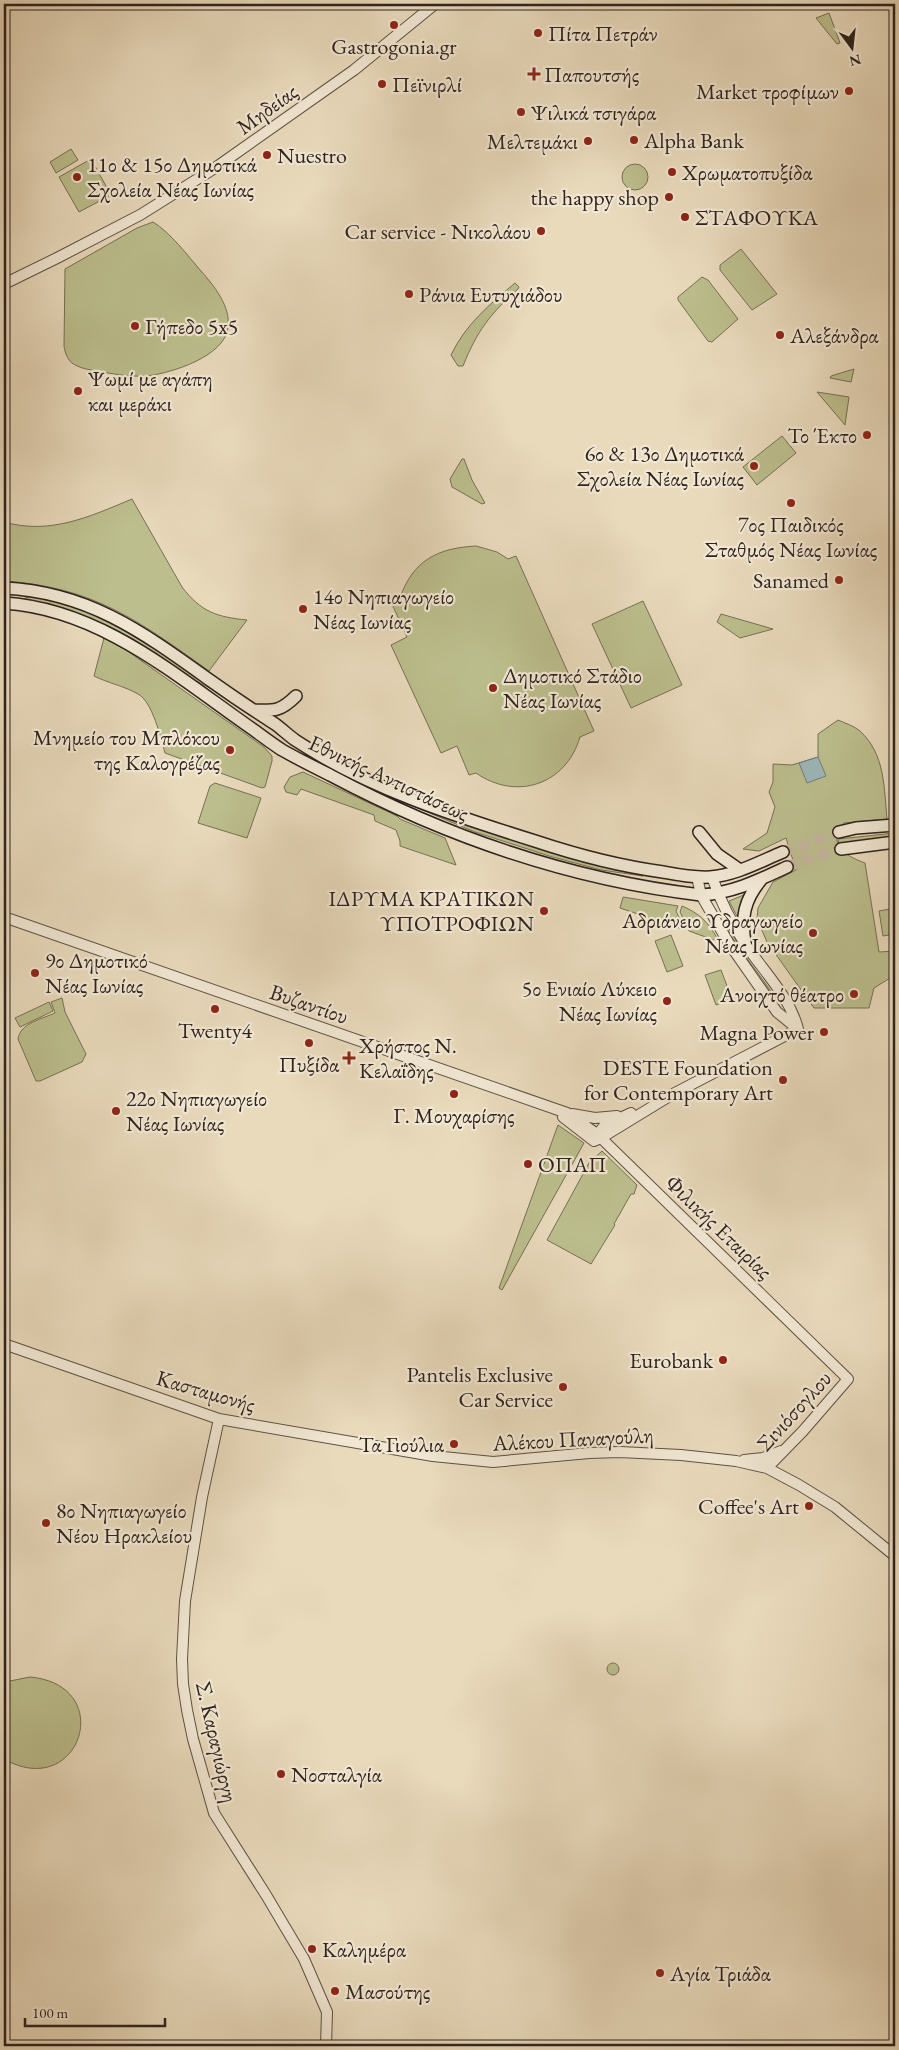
<svg xmlns="http://www.w3.org/2000/svg" width="899" height="2050" viewBox="0 0 899 2050" font-family="'EB Garamond',serif">
  <rect width="100%" height="100%" fill="#e9dabc"/>
  <filter id="stains"><feTurbulence type="fractalNoise" baseFrequency=".004" numOctaves="4"/><feColorMatrix values="0 0 0 0 .2 0 0 0 0 .09 0 0 0 0 .02 0 0 0 .5 -.17"/></filter>
  <radialGradient id="worn" r=".72"><stop offset=".6" stop-color="#630" stop-opacity="0"/><stop offset="1" stop-color="#630" stop-opacity=".3"/></radialGradient>
  <!-- green -->
  <path fill="#bcbe8d" stroke="#767055" d="M829 13 840 43 837 44 816 18Z
    M71 149 78 160 56 173 50 162Z
    M91 159 111 195 79 212 59 177Z
    M622 177a13 13 0 1 1 26 0a13 13 0 1 1-26 0Z
    M153 222C170 232 188 256 201 271 214 286 231 306 228 328 224 357 171 373 147 376 130 377 113 374 97 371 89 370 79 368 72 363 67 359 65 352 64 346L65 269 137 228Z
    M741 249 777 294 752 310 720 270V265Z
    M702 277 708 280 738 319 712 342 708 341 678 300V297Z
    M515 283 519 287 518 289C490 314 477 331 463 366H458L451 355C465 325 490 304 515 283Z
    M854 369 851 382 830 378 831 376Z
    M817 392 849 397 845 425Z
    M782 436 796 453 757 485 743 467Z
    M462 459H464L472 480 485 503 482 504 452 487 450 479Z
    M132 499 182 587C201 612 217 617 247 620L209 671C139 621 94 587 4 581V522C50 535 89 517 132 499Z
    M476 546 497 552 508 559 516 556 594 731 580 737C566 785 516 801 476 773L469 775 457 746 441 753 391 645 407 637 392 604 388 601 400 598C413 560 438 548 476 546Z
    M27 597C99 600 158 650 214 690L180 673 129 638 105 625 78 614 24 601 25 598Z
    M643 601 682 685 631 708 592 624Z
    M721 614 773 629 740 638 717 622Z
    M104 638 126 650 264 747 272 756V761L265 787 262 788 165 753C161 738 152 701 138 694 124 686 108 683 94 676Z
    M838 720C845 723 854 726 860 731 885 754 884 787 887 819L844 823C826 843 845 856 865 863L879 952 895 951V975L874 988 869 1008H814L767 942 757 919 758 908 773 882 796 870 786 838 759 851 743 849 767 833 775 807 769 792 773 782V764L792 765 818 757V734Z
    M303 772 397 816 400 819 445 838 456 865 400 846V841L396 830 375 821 374 815 301 789 297 795 286 792 284 787 290 777Z
    M215 783 261 798 247 838 198 823 210 786Z
    M377 791 613 869 643 876 601 870 549 856 475 832Z
    M895 833V839L839 845 838 839Z
    M746 894 740 907 738 918 729 901Z
    M623 897 678 906 676 911 685 930 620 908Z
    M682 906C699 913 708 922 717 938L714 940 689 931 680 912Z
    M895 908V934L883 936 879 911Z
    M724 923H726L743 953 779 1002H776L740 952Z
    M671 935 683 966 667 972 655 941Z
    M721 970 732 999 716 1005 705 975Z
    M62 998 65 1012 86 1054 82 1062 40 1081H36L18 1039C20 1023 42 1019 55 1013L51 1002Z
    M49 1002 53 1011 20 1027 15 1018Z
    M558 1125 584 1143 502 1290 499 1288Z
    M602 1151 637 1185 634 1194H631L614 1224 615 1225 591 1264 547 1240 589 1163Z
    M607 1669a6 6 0 1 1 12 0a6 6 0 1 1-12 0Z
    M30 1677C118 1685 80 1802 4 1759V1686L10 1681Z"/>
  <!-- water -->
  <path fill="#9cb8bb" stroke="#707c7c" d="M818 757 826 776 807 783 799 763Z"/>
  <g fill="none" stroke-linecap="round" stroke-linejoin="round">
    <!-- secondary-tunnel -->
    <path stroke="#c4b59c" stroke-width="11" stroke-dasharray="11 5.5" stroke-linecap="butt" d="M783 852 839 832
      M787 867 812 857 841 849"/>
    <defs>
      <path id="tertiary" d="M4 284 59 257 140 215 215 168 354 70 435 4
        M697 877 701 895 728 942 777 1012 798 1029
        M712 877C720 900 732 924 746 945 764 972 790 997 798 1029
        M4 917 567 1113 597 1134 848 1379 803 1431 767 1468
        M572 1114 595 1118 617 1116
        M563 1117 594 1141
        M595 1138 604 1126 631 1113
        M594 1141 601 1138 673 1094 798 1029
        M4 1344 219 1419 433 1456 493 1462 589 1453 620 1452 681 1455 736 1461 767 1468 799 1485 835 1507 895 1556
        M219 1419 202 1497 185 1601 182 1659 183 1684 187 1710 193 1739 214 1813 266 1895 304 1959 327 2012 326 2046
        M744 1460 763 1458 781 1451"/>
      <path id="secondary" d="M4 588C89 592 144 633 211 681 232 696 253 710 275 724 282 729 288 735 295 740 368 788 452 815 535 841 577 855 619 866 663 872 679 875 694 878 710 877 736 875 759 862 783 852
        M4 603C100 609 175 675 251 728 261 735 271 743 282 750 298 759 314 767 330 775 445 836 572 880 701 895 733 893 759 880 787 867
        M254 710C275 711 281 711 296 696
        M699 832 717 854 740 870
        M839 832 856 828 895 825
        M841 849 895 842
        M745 943C741 918 744 900 761 880"/>
    </defs>
    <!-- tertiary casing -->
    <use href="#tertiary" stroke="#5e5145" stroke-width="12"/>
    <!-- secondary casing -->
    <use href="#secondary" stroke="#2f231d" stroke-width="14"/>
    <!-- tertiary -->
    <use href="#tertiary" stroke="#f1e7d3" stroke-width="10"/>
    <!-- secondary -->
    <use href="#secondary" stroke="#f1e7d3" stroke-width="11"/>
  </g>
  <!-- markers -->
  <g fill="#8f2418" stroke="#f1e7d3" stroke-width="2">
    <circle cx="394" cy="25" r="5"/>
    <circle cx="538" cy="33" r="5"/>
    <path d="M531.5 66.5h5v5h5v5h-5v5h-5v-5h-5v-5h5z"/>
    <circle cx="382" cy="84" r="5"/>
    <circle cx="849" cy="91" r="5"/>
    <circle cx="521" cy="112" r="5"/>
    <circle cx="634" cy="140" r="5"/>
    <circle cx="588" cy="141" r="5"/>
    <circle cx="267" cy="155" r="5"/>
    <circle cx="672" cy="172" r="5"/>
    <circle cx="77" cy="177" r="5"/>
    <circle cx="669" cy="197" r="5"/>
    <circle cx="685" cy="217" r="5"/>
    <circle cx="541" cy="231" r="5"/>
    <circle cx="409" cy="294" r="5"/>
    <circle cx="135" cy="326" r="5"/>
    <circle cx="780" cy="335" r="5"/>
    <circle cx="78" cy="391" r="5"/>
    <circle cx="867" cy="435" r="5"/>
    <circle cx="754" cy="466" r="5"/>
    <circle cx="791" cy="503" r="5"/>
    <circle cx="839" cy="580" r="5"/>
    <circle cx="303" cy="609" r="5"/>
    <circle cx="493" cy="688" r="5"/>
    <circle cx="230" cy="750" r="5"/>
    <circle cx="544" cy="911" r="5"/>
    <circle cx="813" cy="933" r="5"/>
    <circle cx="35" cy="973" r="5"/>
    <circle cx="854" cy="994" r="5"/>
    <circle cx="667" cy="1001" r="5"/>
    <circle cx="215" cy="1009" r="5"/>
    <circle cx="824" cy="1032" r="5"/>
    <circle cx="309" cy="1043" r="5"/>
    <path d="M346.5 1050.5h5v5h5v5h-5v5h-5v-5h-5v-5h5z"/>
    <circle cx="783" cy="1080" r="5"/>
    <circle cx="454" cy="1094" r="5"/>
    <circle cx="116" cy="1111" r="5"/>
    <circle cx="528" cy="1164" r="5"/>
    <circle cx="723" cy="1360" r="5"/>
    <circle cx="563" cy="1387" r="5"/>
    <circle cx="454" cy="1444" r="5"/>
    <circle cx="809" cy="1506" r="5"/>
    <circle cx="46" cy="1523" r="5"/>
    <circle cx="281" cy="1774" r="5"/>
    <circle cx="312" cy="1949" r="5"/>
    <circle cx="660" cy="1973" r="5"/>
    <circle cx="335" cy="1991" r="5"/>
  </g>
  <g text-anchor="middle" dominant-baseline="central" stroke-width="4.5" stroke-linejoin="round" paint-order="stroke">
    <!-- poi labels -->
    <g font-size="22" fill="#2f231d" stroke="#f1e7d3" text-anchor="start">
      <text x="548" y="33">Πίτα Πετράν</text>
      <text x="394" y="46" text-anchor="middle">Gastrogonia.gr</text>
      <text x="544" y="74">Παπουτσής</text>
      <text x="392" y="84">Πεϊνιρλί</text>
      <text x="839" y="91" text-anchor="end">Market τροφίμων</text>
      <text x="531" y="112">Ψιλικά τσιγάρα</text>
      <text x="644" y="140">Alpha Bank</text>
      <text x="578" y="141" text-anchor="end">Μελτεμάκι</text>
      <text x="277" y="155">Nuestro</text>
      <text x="87" y="164">11ο &amp; 15ο Δημοτικά<tspan x="87" dy="25">Σχολεία Νέας Ιωνίας</tspan></text>
      <text x="682" y="172">Χρωματοπυξίδα</text>
      <text x="659" y="197" text-anchor="end">the happy shop</text>
      <text x="695" y="217">ΣΤΑΦΟΥΚΑ</text>
      <text x="531" y="231" text-anchor="end">Car service - Νικολάου</text>
      <text x="419" y="294">Ράνια Ευτυχιάδου</text>
      <text x="145" y="326">Γήπεδο 5x5</text>
      <text x="790" y="335">Αλεξάνδρα</text>
      <text x="88" y="378">Ψωμί με αγάπη<tspan x="88" dy="25">και μεράκι</tspan></text>
      <text x="857" y="435" text-anchor="end">Το Έκτο</text>
      <text x="744" y="453" text-anchor="end">6ο &amp; 13ο Δημοτικά<tspan x="744" dy="25">Σχολεία Νέας Ιωνίας</tspan></text>
      <text x="791" y="524" text-anchor="middle">7ος Παιδικός<tspan x="791" dy="25">Σταθμός Νέας Ιωνίας</tspan></text>
      <text x="829" y="580" text-anchor="end">Sanamed</text>
      <text x="313" y="596">14ο Νηπιαγωγείο<tspan x="313" dy="25">Νέας Ιωνίας</tspan></text>
      <text x="503" y="675">Δημοτικό Στάδιο<tspan x="503" dy="25">Νέας Ιωνίας</tspan></text>
      <text x="220" y="737" text-anchor="end">Μνημείο του Μπλόκου<tspan x="220" dy="25">της Καλογρέζας</tspan></text>
      <text x="534" y="898" text-anchor="end">ΙΔΡΥΜΑ ΚΡΑΤΙΚΩΝ<tspan x="534" dy="25">ΥΠΟΤΡΟΦΙΩΝ</tspan></text>
      <text x="803" y="920" text-anchor="end">Αδριάνειο Υδραγωγείο<tspan x="803" dy="25">Νέας Ιωνίας</tspan></text>
      <text x="45" y="960">9ο Δημοτικό<tspan x="45" dy="25">Νέας Ιωνίας</tspan></text>
      <text x="657" y="988" text-anchor="end">5ο Ενιαίο Λύκειο<tspan x="657" dy="25">Νέας Ιωνίας</tspan></text>
      <text x="844" y="994" text-anchor="end">Ανοιχτό θέατρο</text>
      <text x="215" y="1030" text-anchor="middle">Twenty4</text>
      <text x="814" y="1032" text-anchor="end">Magna Power</text>
      <text x="359" y="1045">Χρήστος Ν.<tspan x="359" dy="25">Κελαΐδης</tspan></text>
      <text x="309" y="1064" text-anchor="middle">Πυξίδα</text>
      <text x="773" y="1067" text-anchor="end">DESTE Foundation<tspan x="773" dy="25">for Contemporary Art</tspan></text>
      <text x="126" y="1098">22ο Νηπιαγωγείο<tspan x="126" dy="25">Νέας Ιωνίας</tspan></text>
      <text x="454" y="1115" text-anchor="middle">Γ. Μουχαρίσης</text>
      <text x="538" y="1164">ΟΠΑΠ</text>
      <text x="713" y="1360" text-anchor="end">Eurobank</text>
      <text x="553" y="1374" text-anchor="end">Pantelis Exclusive<tspan x="553" dy="25">Car Service</tspan></text>
      <text x="444" y="1444" text-anchor="end">Τα Γιούλια</text>
      <text x="799" y="1506" text-anchor="end">Coffee's Art</text>
      <text x="56" y="1510">8ο Νηπιαγωγείο<tspan x="56" dy="25">Νέου Ηρακλείου</tspan></text>
      <text x="291" y="1774">Νοσταλγία</text>
      <text x="322" y="1949">Καλημέρα</text>
      <text x="670" y="1973">Αγία Τριάδα</text>
      <text x="345" y="1991">Μασούτης</text>
    </g>
    <!-- street labels -->
    <g font-size="22" fill="#2f231d" stroke="#f1e7d3">
      <text transform="translate(267 109) rotate(-36)">Μηδείας</text>
      <text transform="translate(389 778) rotate(25)">Εθνικής Αντιστάσεως</text>
      <text transform="translate(309 1004) rotate(19)">Βυζαντίου</text>
      <text transform="translate(719 1227) rotate(44)">Φιλικής Εταιρίας</text>
      <text transform="translate(206 1391) rotate(16)">Κασταμονής</text>
      <text transform="translate(794 1411) rotate(-48)">Σινιόσογλου</text>
      <text transform="translate(573 1439) rotate(-3)">Αλέκου Παναγούλη</text>
      <text transform="translate(217 1742) rotate(77)">Σ. Καραγιώργη</text>
    </g>
  </g>
  <!-- margin -->
  <rect width="899" height="2050" fill="none" stroke="#e9dabc" stroke-width="20"/>
  <rect x="5" y="5" width="889" height="2040" fill="none" stroke="#2f231d" stroke-width="2.5"/>
  <rect x="10" y="10" width="879" height="2030" fill="none" stroke="#2f231d"/>
  <!-- north arrow -->
  <g transform="translate(852 48) rotate(165)" stroke="#f1e7d3" stroke-width="4" paint-order="stroke">
  <path d="M0-4L9 19L0 12L-9 19Z" fill="#2f231d"/>
  <text y="-8" font-size="14" font-weight="bold" text-anchor="middle" fill="#2f231d">N</text>
  </g>
  <!-- scale -->
  <path d="M25 2018v8h140v-8" fill="none" stroke="#2f231d" stroke-width="2.5"/>
  <text x="32" y="2018" font-size="15" fill="#2f231d" stroke="#f1e7d3" stroke-width="4" paint-order="stroke">100 m</text>
  <rect width="100%" height="100%" filter="url(#stains)"/>
  <rect width="100%" height="100%" fill="url(#worn)"/>
</svg>
